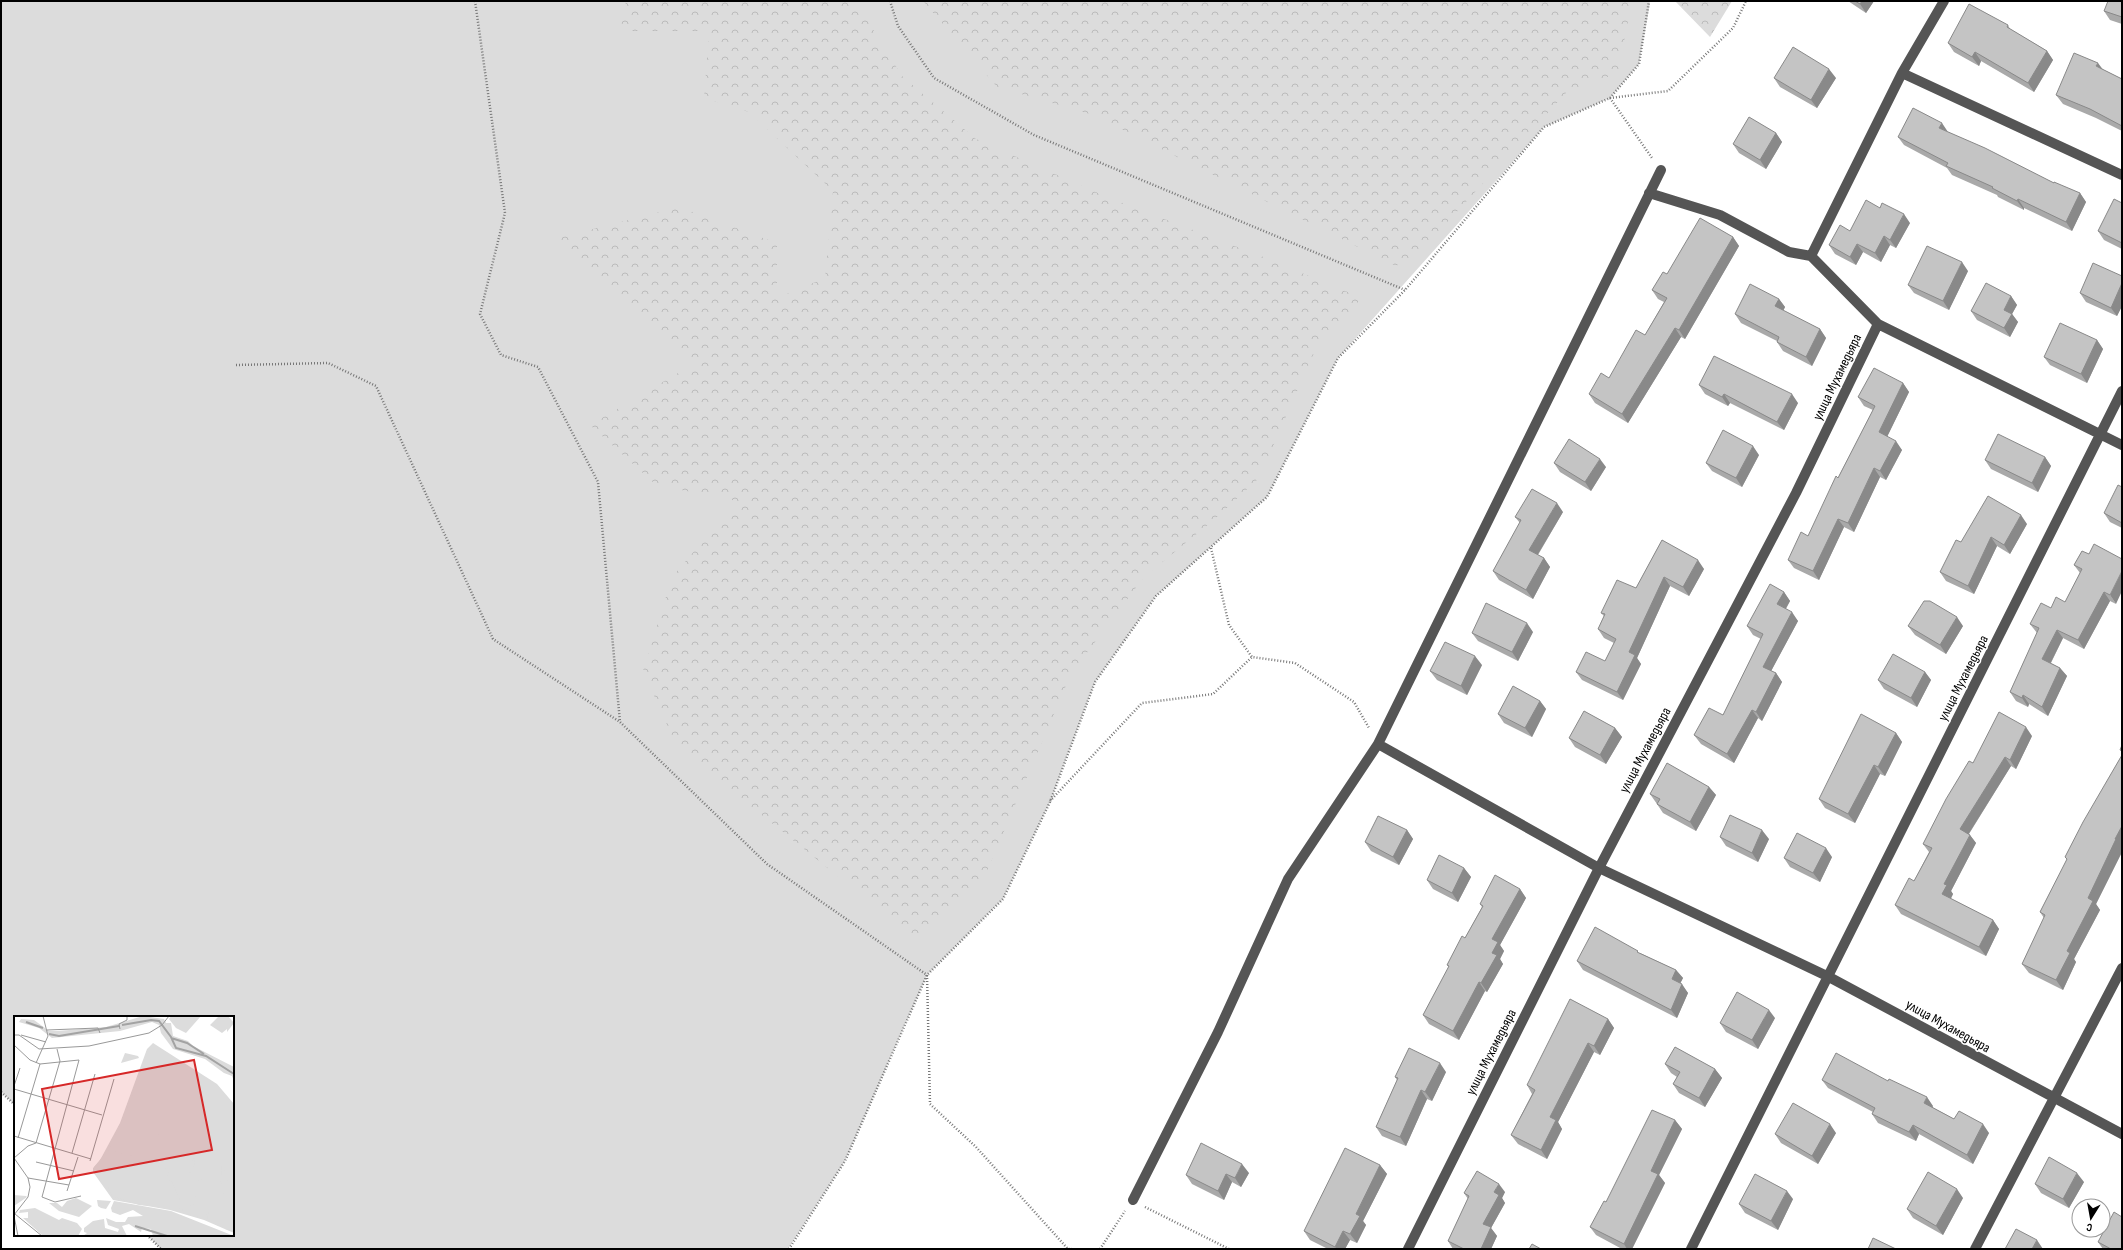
<svg xmlns="http://www.w3.org/2000/svg" width="2123" height="1250" viewBox="0 0 2123 1250" font-family="'Sofia Sans Condensed',sans-serif">
  <defs>
    <pattern id="forest-crowns" width="20" height="18" patternUnits="userSpaceOnUse"><rect width="20" height="18" fill="#dcdcdc"/><path d="M2 6a3 3 0 1 1 6 0M12 15a3 3 0 1 1 6 0" fill="none" stroke="#bbb"/></pattern>
  </defs>
  <rect width="100%" height="100%" fill="#fff"/>
  <!-- green -->
  <path fill="#dcdcdc" d="M1 1H1649L1650 3 1639 64 1610 98 1544 127 1338 358 1267 497 1156 596 1095 682 1050 802 1003 899 927 975 845 1161 788 1249H161L147 1235H233V1017H15V1105L1 1092Z"/>
  <!-- forest -->
  <path fill="url(#forest-crowns)" d="M626 1 856 2 902 76 976 139 1107 197 1266 258 1362 298 1317 346 1259 478 1215 519 1144 577 1071 674 984 878 917 940 677 747 643 671 672 577 737 501 656 485 590 425 695 363 558 238 679 207 777 243V298L825 278 833 191 749 112 704 98 709 31H620Z
    M923 1H1632L1618 73 1566 93 1419 253 1396 266 1093 115 997 87Z
    M1675 1H1732L1710 37Z"/>
  <g fill="none" stroke-linecap="round" stroke-linejoin="round">
    <!-- path -->
    <path stroke="#777" stroke-width="2.5" stroke-dasharray="1 2" stroke-linecap="butt" d="M475 1 505 213 480 314 501 355 538 367 598 482 620 722 767 864 927 975 930 1104 976 1147 1068 1249H1072
      M890 1 898 26 934 78 1034 135 1405 290
      M1610 98 1639 64 1649 1
      M1610 98 1652 158
      M236 365 328 363 376 386 493 639 620 722
      M1211 548 1229 625 1252 657 1295 663 1354 702 1369 728
      M1050 801 1142 703 1213 694 1252 657
      M1 1092 15 1105
      M1145 1207 1229 1249
      M147 1235 161 1249
      M789 1249 845 1161 927 975 1003 899 1050 802 1095 682 1156 596 1267 497 1338 358 1405 290 1544 127 1610 98 1668 91 1733 28 1746 1
      M1100 1249 1125 1211"/>
    <!-- minor -->
    <path stroke="#555" stroke-width="10" d="M1902 73 2122 175
      M1649 193 1720 215 1789 252 1811 256 1878 324 2122 445
      M1811 256 1902 73 1944 1
      M1378 744 1599 868 1829 977 2122 1134
      M1133 1200 1218 1032 1288 879 1378 744 1661 170
      M1408 1249 1599 868 1796 493 1878 324
      M1691 1249 2122 391
      M1975 1249 2122 968"/>
  </g>
  <!-- wall -->
  <path fill="#a9a9a9" d="M1848 1H1874L1866 13Z
    M2122 1V24L2110 20 2104 11Z
    M2008 25 2010 29 2047 51 2053 60 2034 92 1981 61 1979 66 1954 52 1948 43Z
    M2102 69 2122 79V131L2096 118 2063 104 2056 95Z
    M1774 78H1836L1817 108 1780 87Z
    M1948 132 2054 183 2080 193 2086 202 2072 231 2024 208V210L1998 197 1997 195 1952 175 1947 168 1904 145 1898 137Z
    M1776 133 1782 142 1766 169 1739 153 1733 144Z
    M2122 203V249L2104 240 2098 231Z
    M1910 223 1896 248 1890 245 1881 262 1863 252 1856 265 1835 254 1829 245 1850 231Z
    M1733 237 1739 246 1685 339 1681 337 1628 423 1595 403 1589 394 1609 378 1645 335 1664 302 1658 299 1652 290 1667 274Z
    M1968 271 1949 310 1914 293 1908 285Z
    M2122 276V306L2117 316 2086 302 2080 293Z
    M2011 296 2017 305 2012 314 2018 322 2010 337 1977 320 1971 311Z
    M1779 299 1785 307 1783 311 1820 329 1826 338 1812 366 1783 351 1777 342V341L1741 323 1735 314Z
    M2097 340 2103 349 2087 383 2050 365 2044 357Z
    M1903 383 1909 392 1887 437 1902 450 1886 480 1880 477 1854 532 1844 527 1819 580 1794 568 1788 560 1808 536 1873 410 1864 406 1858 397Z
    M1699 385 1798 403 1784 430 1730 403 1728 406 1705 394Z
    M1759 455 1742 487 1712 471 1706 463Z
    M2045 457 2051 466 2038 492 1991 469 1985 460Z
    M1554 463 1606 467 1591 491 1560 472Z
    M2122 487V528L2110 522 2104 513Z
    M1563 512 1538 555 1544 558 1550 567 1533 599 1499 580 1493 571 1520 523 1515 517Z
    M2027 524 2010 554 1997 546 1974 594 1946 581 1940 572 1961 542Z
    M1662 540 1704 569 1689 596 1670 586 1637 658 1641 664 1623 700 1582 680 1576 672 1605 661 1614 643 1604 638 1598 629 1604 616 1601 613 1636 588Z
    M2082 551 2116 604 2110 601 2084 649 2063 638 2051 663 2060 668 2067 676 2048 716 2029 704 2028 707 2016 701 2010 692 2037 633 2030 624 2051 608 2065 602 2080 573 2074 565Z
    M1784 592 1790 601 1786 609 1798 621 1771 671 1776 673 1782 682 1762 721 1758 718 1734 763 1701 744 1694 735 1723 715 1761 639 1753 635 1747 626Z
    M1908 626H1963L1946 654 1915 635Z
    M1533 632 1518 661 1478 641 1472 633Z
    M1482 665 1467 695 1437 680 1430 671Z
    M1925 672 1931 680 1917 707 1884 689 1878 680Z
    M1540 701 1546 709 1532 737 1504 723 1498 714Z
    M1615 728 1622 737 1606 764 1575 747 1569 738Z
    M1896 733 1902 742 1885 776 1880 774 1855 823 1825 808 1819 799Z
    M2032 736 2016 769 2011 766 1969 834 1976 843 1951 891 1953 894 1951 899 1993 920 1999 929 1986 956 1901 914 1895 905 1914 881 1929 852 1923 844 1973 763Z
    M2122 755V852L2096 904 2100 910 2074 959 2076 962 2063 990 2029 973 2022 964 2044 918 2040 912 2067 860 2065 857Z
    M1709 787 1716 795 1696 831 1663 813 1657 804 1650 794Z
    M1407 830 1413 839 1399 865 1371 851 1365 842Z
    M1720 837 1769 839 1758 862 1726 846Z
    M1832 857 1820 882 1790 867 1784 858Z
    M1464 868 1471 877 1458 902 1433 889 1427 880Z
    M1520 889 1526 898 1500 945 1504 951 1500 959 1503 964 1487 992 1485 991 1459 1040 1429 1024 1423 1015 1449 967 1447 965 1465 938 1482 907 1480 904Z
    M1640 953 1676 970 1683 978 1680 983 1688 993 1677 1018 1583 970 1577 961Z
    M1775 1018 1758 1049 1726 1032 1720 1023Z
    M1608 1019 1614 1028 1600 1055 1594 1052 1558 1122 1562 1129 1547 1159 1518 1144 1511 1135 1532 1094 1527 1085Z
    M1665 1064 1715 1069 1722 1078 1705 1107 1679 1093 1673 1084 1677 1077 1671 1073Z
    M1446 1072 1432 1101 1427 1099 1406 1146 1382 1136 1376 1127 1397 1080 1395 1077Z
    M1822 1080 1933 1106 1932 1107 1954 1119 1989 1133 1973 1164 1919 1134 1916 1141 1878 1123 1872 1114 1873 1112 1828 1088Z
    M1675 1120 1682 1129 1659 1175 1665 1183 1632 1249H1622L1596 1235 1590 1227 1606 1202Z
    M1836 1133 1818 1164 1781 1143 1775 1134Z
    M1380 1165 1387 1174 1363 1221 1366 1225 1357 1243 1350 1240 1345 1249H1328L1310 1240 1304 1231Z
    M1249 1173 1241 1187 1232 1182 1224 1200 1192 1184 1186 1175Z
    M2084 1182 2069 1208 2041 1193 2035 1184Z
    M1505 1192 1502 1198 1505 1203 1491 1228 1497 1236 1491 1249H1453L1448 1241 1468 1199 1464 1193Z
    M1963 1198 1943 1235 1913 1218 1907 1209Z
    M1793 1199 1778 1230 1745 1213 1739 1204Z
    M2098 1242 2122 1249H2103Z"/>
  <!-- shaded-wall -->
  <path fill="#898989" d="M1862 1H1874L1866 13 1860 4Z
    M2047 51 2053 60 2034 92 2028 83Z
    M1975 52 1981 61 1979 66 1972 57Z
    M2098 63 2104 71 2096 66Z
    M1829 69 1836 78 1817 108 1811 100Z
    M1942 123 1948 132 1939 128Z
    M1776 133 1782 142 1766 169 1760 160Z
    M2080 193 2086 202 2072 231 2066 222Z
    M2018 199 2024 208V210L2017 201Z
    M1904 214 1910 223 1896 248 1890 240Z
    M1884 236 1890 245 1881 262 1875 253Z
    M1733 237 1739 246 1685 339 1679 330Z
    M1857 244 1863 252 1856 265 1850 257Z
    M1962 262 1968 271 1949 310 1943 301Z
    M2122 283V306L2117 316 2111 308Z
    M2011 296 2017 305 2012 314 2018 322 2010 337 2004 328V310Z
    M1779 299 1785 307 1781 315 1775 306Z
    M1675 328 1681 337 1628 423 1622 414Z
    M1820 329 1826 338 1812 366 1806 357Z
    M2097 340 2103 349 2087 383 2081 374Z
    M1903 383 1909 392 1885 441 1879 432Z
    M1724 394 1730 403 1728 406 1722 397Z
    M1792 394 1798 403 1784 430 1777 422Z
    M1896 441 1902 450 1886 480 1880 471Z
    M1753 446 1759 455 1742 487 1736 478Z
    M2045 457 2051 466 2038 492 2032 483Z
    M1600 459 1606 467 1591 491 1585 482Z
    M1874 468 1880 477 1854 532 1848 523Z
    M1557 503 1563 512 1535 559 1529 550Z
    M2021 515 2027 524 2010 554 2004 545Z
    M1838 519 1844 527 1819 580 1813 571Z
    M1991 537 1997 546 1974 594 1968 586Z
    M1544 558 1550 567 1533 599 1526 590Z
    M1698 560 1704 569 1689 596 1683 587Z
    M2122 571V591L2116 604 2110 595Z
    M1664 577 1670 586 1637 658 1641 664 1623 700 1617 692 1629 652Z
    M1784 592 1790 601 1783 613 1777 604Z
    M2104 592 2110 601 2084 649 2078 640Z
    M1792 612 1798 621 1769 675 1763 667Z
    M1957 617 1963 626 1946 654 1940 645Z
    M1527 623 1533 632 1518 661 1512 652Z
    M2057 630 2063 638 2048 668 2042 659Z
    M1475 656 1482 665 1467 695 1461 686Z
    M2060 668 2067 676 2048 716 2042 707Z
    M1925 672 1931 680 1917 707 1911 698Z
    M1776 673 1782 682 1762 721 1756 712Z
    M2023 695 2029 704 2028 707 2022 698Z
    M1540 701 1546 709 1532 737 1525 728Z
    M1752 710 1758 718 1734 763 1727 754Z
    M2026 727 2032 736 2016 769 2010 760Z
    M1615 728 1622 737 1606 764 1600 755Z
    M1896 733 1902 742 1885 776 1878 767Z
    M2005 757 2011 766 1966 838 1960 829Z
    M1874 765 1880 774 1855 823 1848 814Z
    M1709 787 1716 795 1696 831 1690 822Z
    M2122 826V852L2096 904 2100 910 2074 959 2076 962 2063 990 2056 980 2067 951 2088 898 2115 839Z
    M1407 830 1413 839 1399 865 1393 857Z
    M1762 830 1769 839 1758 862 1752 853Z
    M1970 835 1976 843 1951 891 1953 894 1948 903 1942 894 1944 884Z
    M1826 848 1832 857 1820 882 1813 873Z
    M1464 868 1471 877 1458 902 1452 893Z
    M1520 889 1526 898 1500 945 1504 951 1500 959 1503 964 1487 992 1481 983 1492 939Z
    M1993 920 1999 929 1986 956 1979 947Z
    M1676 970 1683 978 1678 988 1672 979Z
    M1479 982 1485 991 1459 1040 1453 1031Z
    M1682 984 1688 993 1677 1018 1671 1010Z
    M1769 1010 1775 1018 1758 1049 1752 1040Z
    M1608 1019 1614 1028 1600 1055 1594 1046Z
    M1588 1043 1594 1052 1558 1122 1562 1129 1547 1159 1541 1150 1550 1117Z
    M1440 1063 1446 1072 1432 1101 1425 1092Z
    M1715 1069 1722 1078 1705 1107 1699 1098Z
    M1421 1090 1427 1099 1406 1146 1400 1137Z
    M1927 1097 1933 1106 1930 1112 1924 1103Z
    M1675 1120 1682 1129 1659 1175 1665 1183 1632 1249H1627L1624 1244 1651 1171Z
    M1830 1124 1836 1133 1818 1164 1812 1156Z
    M1983 1124 1989 1133 1973 1164 1967 1155Z
    M1913 1125 1919 1134 1916 1141 1909 1132Z
    M1242 1164 1249 1173 1241 1187 1235 1178Z
    M1380 1165 1387 1174 1363 1221 1366 1225 1357 1243 1350 1234 1356 1214Z
    M2077 1173 2084 1182 2069 1208 2063 1199Z
    M1226 1174 1232 1182 1224 1200 1218 1191Z
    M1499 1184 1505 1192 1502 1198 1505 1203 1491 1228 1497 1236 1491 1249H1481L1483 1224 1494 1192Z
    M1957 1189 1963 1198 1943 1235 1936 1226Z
    M1787 1191 1793 1199 1778 1230 1771 1221Z
    M1343 1231 1350 1240 1345 1249H1337L1335 1247Z
    M2037 1240 2043 1249H2032Z"/>
  <!-- building -->
  <path fill="#c4c4c4" stroke="#898989" d="M1855 1H1862L1860 4Z
    M2108 1H2122V17L2104 11Z
    M1969 4 2008 25 2007 27 2047 51 2028 83 1975 52 1972 57 1948 43Z
    M1793 47 1829 69 1811 100 1774 78Z
    M2074 53 2098 63 2096 66 2122 79V126L2090 109 2056 95Z
    M1913 108 1942 123 1939 128 1985 148 2054 183V182L2080 193 2066 222 2018 199 2017 201 1992 188 1993 187 1946 166 1948 163 1898 137Z
    M1749 117 1776 133 1760 160 1733 144Z
    M2114 199 2122 203V243L2098 231Z
    M1866 200 1880 208 1882 203 1904 214 1890 240 1884 236 1875 253 1857 244 1850 257 1829 245 1840 225 1850 231Z
    M1700 218 1733 237 1679 330 1675 328 1622 414 1589 394 1601 373 1609 378 1636 330 1645 335 1667 298 1652 290 1663 272 1667 274Z
    M1927 246 1962 262 1943 301 1908 285Z
    M2093 263 2122 276V283L2111 308 2080 293Z
    M1986 283 2011 296 2004 310 2012 314 2004 328 1971 311Z
    M1750 284 1779 299 1775 306 1820 329 1806 357 1777 342 1779 337 1735 314Z
    M2060 323 2097 340 2081 374 2044 357Z
    M1714 356 1792 394 1777 422 1724 394 1722 397 1699 385Z
    M1874 368 1903 383 1879 432 1896 441 1880 471 1874 468 1848 523 1838 519 1813 571 1788 560 1801 532 1808 536 1836 476 1838 478 1875 406 1858 397Z
    M1723 430 1753 446 1736 478 1706 463Z
    M1998 434 2045 457 2032 483 1985 460Z
    M1569 439 1600 459 1585 482 1554 463Z
    M2118 485 2122 487V523L2104 513Z
    M1532 489 1557 503 1529 550 1544 558 1526 590 1493 571 1521 520 1515 517Z
    M1988 496 2021 515 2004 545 1991 537 1968 586 1940 572 1956 540 1961 542Z
    M1662 540 1698 560 1683 587 1664 577 1629 652 1635 655 1617 692 1576 672 1586 652 1605 661 1616 639 1598 629 1605 614 1601 613 1617 580 1636 588Z
    M2094 544 2122 559V571L2110 595 2104 592 2078 640 2057 630 2042 659 2060 668 2042 707 2023 695 2022 698 2010 692 2039 628 2030 624 2041 603 2051 608 2056 597 2065 602 2082 569 2074 565 2082 551 2089 554Z
    M1770 584 1784 592 1777 604 1792 612 1763 667 1776 673 1756 712 1752 710 1727 754 1694 735 1709 708 1723 715 1763 634 1747 626Z
    M1924 601H1930L1957 617 1940 645 1908 626Z
    M1486 603 1527 623 1512 652 1472 633Z
    M1445 642 1475 656 1461 686 1430 671Z
    M1893 654 1925 672 1911 698 1878 680Z
    M1513 686 1540 701 1525 728 1498 714Z
    M1584 711 1615 728 1600 755 1569 738Z
    M1999 712 2026 727 2010 760 2005 757 1960 829 1970 835 1944 884 1947 885 1942 894 1993 920 1979 947 1895 905 1909 878 1914 881 1932 848 1923 844 1946 799 1969 761 1973 763Z
    M1861 714 1896 733 1878 767 1874 765 1848 814 1819 799Z
    M2122 745V751L2120 750Z
    M2122 755V826L2115 839H2116L2088 898 2093 901 2067 951 2070 953 2056 980 2022 964 2045 915 2040 912 2067 859 2065 857 2083 822Z
    M1667 763 1709 787 1690 822 1657 804 1660 799 1650 794Z
    M1730 815 1762 830 1752 853 1720 837Z
    M1378 816 1407 830 1393 857 1365 842Z
    M1797 833 1826 848 1813 873 1784 858Z
    M1439 855 1464 868 1452 893 1427 880Z
    M1495 875 1520 889 1492 939 1498 942 1492 953 1497 955 1481 983 1479 982 1453 1031 1423 1015 1449 966 1447 965 1462 936 1465 938 1483 906 1480 904Z
    M1595 927 1638 951 1637 952 1676 970 1672 979 1682 984 1671 1010 1577 961Z
    M1737 992 1769 1010 1752 1040 1720 1023Z
    M1570 999 1608 1019 1594 1046 1588 1043 1550 1117 1556 1120 1541 1150 1511 1135 1535 1090 1527 1085Z
    M1675 1047 1715 1069 1699 1098 1673 1084 1680 1072 1665 1064Z
    M1409 1048 1440 1063 1425 1092 1421 1090 1400 1137 1376 1127 1398 1078 1395 1077Z
    M1836 1053 1888 1081 1889 1079 1927 1097 1924 1103 1954 1119 1959 1111 1983 1124 1967 1155 1913 1125 1909 1132 1872 1114 1875 1108 1822 1080Z
    M1793 1103 1830 1124 1812 1156 1775 1134Z
    M1652 1110 1675 1120 1651 1171 1658 1174 1624 1244 1590 1227 1604 1201 1606 1202Z
    M1201 1143 1242 1164 1235 1178 1226 1174 1218 1191 1186 1175Z
    M1345 1148 1380 1165 1356 1214 1360 1216 1350 1234 1343 1231 1335 1247 1304 1231Z
    M2049 1157 2077 1173 2063 1199 2035 1184Z
    M1477 1171 1499 1184 1494 1192 1499 1195 1483 1224 1491 1227 1481 1249H1464L1448 1241 1469 1196 1464 1193Z
    M1928 1172 1957 1189 1936 1226 1907 1209Z
    M1755 1174 1787 1191 1771 1221 1739 1204Z
    M2114 1212 2122 1217V1249H2111L2098 1242Z
    M2016 1229 2037 1240 2032 1249H2005Z
    M1873 1238 1896 1249H1868Z
    M1532 1244 1541 1249H1529Z"/>
  <g text-anchor="middle" dominant-baseline="central" stroke-width="3" stroke-linejoin="round" paint-order="stroke">
    <!-- street labels -->
    <g font-size="14" fill="#000" stroke="#fff">
      <text transform="translate(1837 377) rotate(-64)">улица Мухамедьяра</text>
      <text transform="translate(1963 678) rotate(-63)">улица Мухамедьяра</text>
      <text transform="translate(1645 750) rotate(-62)">улица Мухамедьяра</text>
      <text transform="translate(1948 1026) rotate(29)">улица Мухамедьяра</text>
      <text transform="translate(1491 1052) rotate(-63)">улица Мухамедьяра</text>
    </g>
  </g>
  <!-- overview -->
  <g transform="translate(14 1016)">
    <rect width="220" height="220" fill="#fff"/>
    <path d="M205 0H214L220 7 213 16V13L208 17 196 9ZM139 27 203 68 220 88V217L190 204 156 194 99 184 79 156V152L85 146 106 107 133 33ZM111 37 124 40 125 42 107 47Z" fill="#dcdcdc"/>
    <path d="M129 0 150 3 152 7H157L159 20 174 25 179 30 220 51V65L218 60 210 57 191 43 159 33 147 17 145 9 138 6 106 15 38 22 25 12 5 6 7 3 20 4 35 15H43L92 11ZM157 0H187L172 17 162 12 155 3ZM119 79 139 89 142 94 138 108 149 111 143 117 154 124 146 128 139 127 138 123 135 125V132L146 136V141L153 140V143L147 147 136 145 126 137 96 131ZM94 134 125 141 134 148 155 154 152 163 158 166 166 184 162 192 125 189 98 180 94 171 96 167 89 166 80 157V151ZM173 141H177L178 145 180 142 181 148 176 157 171 144ZM208 150 211 155 219 154 216 158H218L217 162 206 169 208 164 203 167V161L207 159ZM191 162 198 173 212 177 209 178 213 180V188L203 189 211 195 210 209 205 210 193 204 195 195 180 184 184 173 182 165ZM0 179 12 180 13 181 0 190ZM62 182 78 190 65 201 45 195 35 187H43L48 191 53 185ZM83 184 97 185 92 193 87 192 84 190ZM100 185 157 195 220 220H139L137 213 128 212 127 216 115 208 108 210 113 220H69L73 217 70 216V212L79 205 90 203 91 212 104 216 105 213 94 209 92 202 102 206H111L114 201 129 200 119 194 106 199 98 196 97 192ZM168 185 176 187 173 192 178 188 189 191 193 198 190 203 167 196 170 192 166 193 165 190ZM21 192 45 204 48 202 63 207 68 213 64 220H29L9 202H14V196L5 197 6 194ZM212 198 220 203V215L211 213V209H215L212 206Z" fill="#dcdcdc"/>
    <path fill="none" stroke="#a3a3a3" stroke-width="2" d="M12 6 29 12M108 9 137 4 145 5 157 21 162 32 192 40 220 58M35 18 45 20 105 10M157 22 173 27 190 38M121 210 153 220"/>
    <path fill="none" stroke="#999" stroke-width="1" d="M106 13 105 8 113 4V0M33 14 84 12 86 17M0 19H5L25 33 75 30 135 17 148 9 155 0M7 19 32 26M0 29 16 44 26 48 4 122M43 33 46 45M22 47 34 20 29 0M26 48 65 44 28 181 41 186 67 180M0 70 6 52M0 73 88 99M0 120 77 143M58 137 81 58M0 142 14 130 22 127 46 45M76 145 100 63M22 146 60 155M14 162 55 169M53 175 64 141M1 198 28 220M0 199 14 181 16 171 14 162 0 142M0 200 4 220"/>
    <path fill="#d62828" fill-opacity="0.15" stroke="#d62828" stroke-width="2" d="M180 44 198 134 45 163 28 73Z"/>
    <rect width="220" height="220" fill="none" stroke="#000" stroke-width="2"/>
  </g>
  <!-- border -->
  <rect width="2123" height="1250" fill="none" stroke="#000000" stroke-width="4"/>
  <!-- north arrow -->
  <g transform="translate(2091 1218) rotate(191)"><circle r="19" fill="#ffffff" stroke="#999999"/>
  <path d="M0-3L7 15L0 10L-7 15Z" fill="#000000"/>
  <text y="-6" font-size="11" font-weight="bold" text-anchor="middle" fill="#000000">С</text>
  </g>
</svg>
